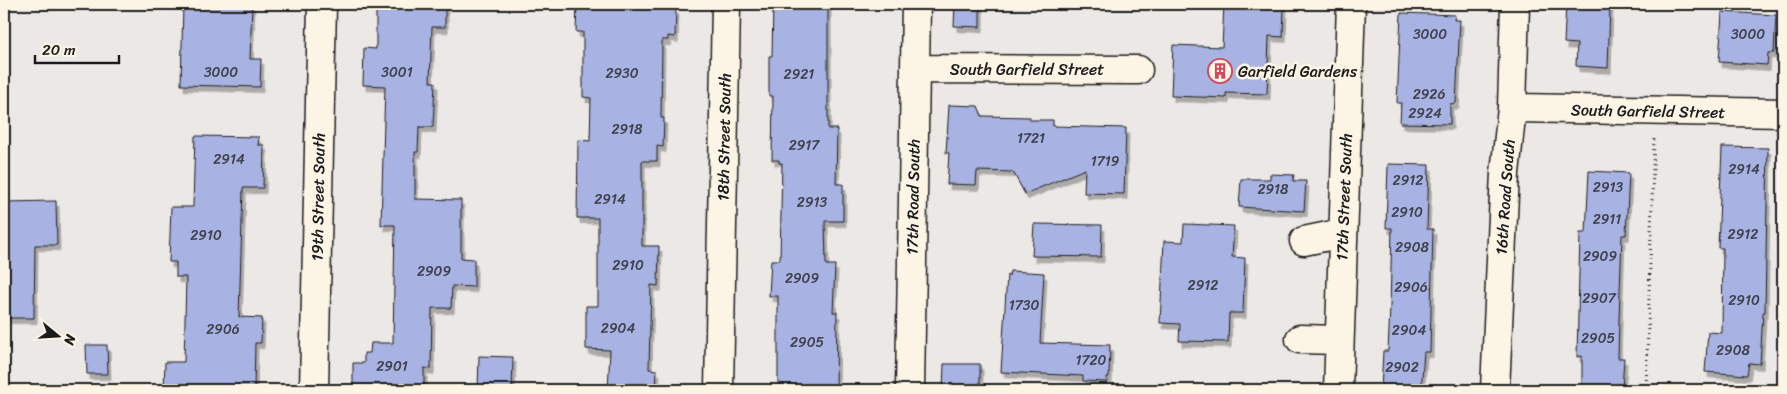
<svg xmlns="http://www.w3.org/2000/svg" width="1787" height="394" viewBox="0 0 1787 394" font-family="Sriracha,sans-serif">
  <defs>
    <filter id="shadow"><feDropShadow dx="3" dy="5.5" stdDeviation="0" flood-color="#0004"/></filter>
  </defs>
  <rect width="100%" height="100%" fill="#ebe8e5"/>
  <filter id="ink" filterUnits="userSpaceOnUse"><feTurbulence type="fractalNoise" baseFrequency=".02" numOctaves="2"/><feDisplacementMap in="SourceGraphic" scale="10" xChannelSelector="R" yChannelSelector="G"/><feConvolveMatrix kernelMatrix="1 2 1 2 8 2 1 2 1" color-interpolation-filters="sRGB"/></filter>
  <g filter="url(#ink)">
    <!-- building -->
    <path fill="#a8b3e3" stroke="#1c1c1c" filter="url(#shadow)" d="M183 4H252L250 59H261L260 87 181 85Z
      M384 4H445V27H432L430 82H435L433 127H419L418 152H415V199L461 200V258L474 259V287L452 286 451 308H432L431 369 424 368V390H353V363H364V353H370L371 343H393L395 225H381L385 86 363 85 364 48 376 49V5H384Z
      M577 4H638V5L669 7 668 9H676L675 37 668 36V40H662L661 118H664L663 147 657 146V161H642V246H659L658 286 651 285 649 369 657 370 656 390H608L610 350 586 349V306H598V218H577L578 140 590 141 591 98 583 97V32H576Z
      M773 4H828V129H837L836 184H843V221H825L826 265H835L833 312H837L836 390H778V296H769L771 260H780L782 163H779V160H772L773 96H769V56H772Z
      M955 4H980V27L954 26Z
      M1224 4H1284L1283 37 1269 36 1267 94 1226 93V98L1171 96 1173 45 1222 47Z
      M1566 4H1610L1608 68 1576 66 1577 44 1564 43Z
      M1722 12 1776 15 1774 53H1768L1767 65 1719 62Z
      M1401 13 1455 15 1454 20H1460L1456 103 1450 104V124L1400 123 1401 103H1397Z
      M949 105 978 106 982 116 1030 117V120H1053V126L1126 128 1124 194 1084 193 1085 169 1025 194 1013 172 977 171 976 185 947 184 949 153H946Z
      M195 136 259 137 258 145H264L263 188H243L239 317 262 318 261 343H255L254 390H164L165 362H184L186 277H176V262H169L171 207H193Z
      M1722 147 1768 148 1765 312H1763L1760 364 1749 363 1747 375 1705 372 1708 332 1722 333 1723 248H1718Z
      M1388 164 1429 165 1427 229H1433L1430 352H1424L1421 390H1381L1383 351H1388L1390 308 1392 228H1386Z
      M1589 171 1629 173 1626 235H1622L1619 320 1618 358H1624L1622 390H1582V356L1577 357 1580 233H1586Z
      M1270 174 1294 175 1293 181H1306L1304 211 1239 207 1241 179H1270Z
      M56 201 57 245H35L34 318H4V202Z
      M1034 224 1102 225 1101 257 1032 256Z
      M1184 224 1234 226 1232 257 1245 258 1243 313H1229L1228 342 1179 341 1180 324 1160 323 1164 241 1183 242Z
      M1010 271 1044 273 1040 343 1110 345 1109 377H1107V382L1083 381V376L1001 372 1007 275 1009 276Z
      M86 345H107L108 374H87Z
      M479 356 513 357 512 390H478Z
      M944 364H980V390H943Z"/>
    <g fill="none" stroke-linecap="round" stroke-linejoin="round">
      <defs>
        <path id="minor" d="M915 69 1138 70
          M1512 108 1783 113
          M1304 241 1343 233
          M1300 339 1339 340
          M314 390 322 4
          M719 390 726 4
          M910 390 916 4
          M1338 390 1351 4
          M1495 390 1505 173 1512 108 1515 4"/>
      </defs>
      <!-- minor casing -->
      <use href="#minor" stroke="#1c1c1c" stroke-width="31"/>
      <!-- path -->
      <path stroke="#1c1c1c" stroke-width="3" stroke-dasharray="1 4" stroke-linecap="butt" d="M1646 390 1654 138"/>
      <!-- minor -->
      <use href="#minor" stroke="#fcf5e5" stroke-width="28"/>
    </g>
  </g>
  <!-- icons -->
  <defs>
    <symbol id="building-ring" viewBox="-11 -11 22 22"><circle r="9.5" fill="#fcf5e5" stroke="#d1495b" stroke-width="1.5"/><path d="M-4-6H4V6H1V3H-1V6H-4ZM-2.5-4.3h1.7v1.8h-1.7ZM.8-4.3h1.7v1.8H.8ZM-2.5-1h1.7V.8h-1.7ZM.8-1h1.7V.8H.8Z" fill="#d1495b"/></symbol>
  </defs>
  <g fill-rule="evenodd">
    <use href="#building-ring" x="1206" y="57" width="28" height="28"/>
  </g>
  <g text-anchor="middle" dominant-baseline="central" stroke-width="5" stroke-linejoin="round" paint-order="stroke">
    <!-- number labels -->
    <g font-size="14" fill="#3f424e">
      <text x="1430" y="34">3000</text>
      <text x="1748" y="34">3000</text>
      <text x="221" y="72">3000</text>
      <text x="397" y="72">3001</text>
      <text x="622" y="73">2930</text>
      <text x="799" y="74">2921</text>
      <text x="1429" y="94">2926</text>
      <text x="1425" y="113">2924</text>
      <text x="627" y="129">2918</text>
      <text x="1031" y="138">1721</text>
      <text x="804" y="145">2917</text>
      <text x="229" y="159">2914</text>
      <text x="1105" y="161">1719</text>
      <text x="1744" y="169">2914</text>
      <text x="1408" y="180">2912</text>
      <text x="1608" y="187">2913</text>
      <text x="1273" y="189">2918</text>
      <text x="610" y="199">2914</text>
      <text x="812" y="202">2913</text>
      <text x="1407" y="212">2910</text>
      <text x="1607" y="219">2911</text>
      <text x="1743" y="234">2912</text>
      <text x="206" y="235">2910</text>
      <text x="1412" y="247">2908</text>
      <text x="1600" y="256">2909</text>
      <text x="628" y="265">2910</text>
      <text x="434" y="271">2909</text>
      <text x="802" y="278">2909</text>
      <text x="1203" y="285">2912</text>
      <text x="1411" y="287">2906</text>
      <text x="1599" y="298">2907</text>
      <text x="1744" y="300">2910</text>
      <text x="1024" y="305">1730</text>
      <text x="618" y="328">2904</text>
      <text x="223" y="329">2906</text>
      <text x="1409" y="330">2904</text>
      <text x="1598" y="338">2905</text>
      <text x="807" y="342">2905</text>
      <text x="1733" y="350">2908</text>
      <text x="1091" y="360">1720</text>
      <text x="392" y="366">2901</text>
      <text x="1402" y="367">2902</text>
    </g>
    <!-- street labels -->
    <g font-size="16" fill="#1c1c1c" stroke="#fcf5e5">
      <text x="1027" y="69">South Garfield Street</text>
      <text transform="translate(1648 111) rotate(1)">South Garfield Street</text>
      <text transform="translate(724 137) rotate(-89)">18th Street South</text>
      <text transform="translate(318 197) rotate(-89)">19th Street South</text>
      <text transform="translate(913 197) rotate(-89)">17th Road South</text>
      <text transform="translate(1344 197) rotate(-88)">17th Street South</text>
      <text transform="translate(1505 197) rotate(-86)">16th Road South</text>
    </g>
    <!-- poi labels -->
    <g font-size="16" fill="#1c1c1c" stroke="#fcf5e5" text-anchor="start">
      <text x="1238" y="71">Garfield Gardens</text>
    </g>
  </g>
  <!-- margin -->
  <rect width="1787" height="394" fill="none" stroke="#fcf5e5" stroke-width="20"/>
  <rect x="10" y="10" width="1767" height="374" fill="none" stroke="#1c1c1c" stroke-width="2" filter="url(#ink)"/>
  <!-- north arrow -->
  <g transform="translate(58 336) rotate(108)" stroke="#fcf5e5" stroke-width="4" paint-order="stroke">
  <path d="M0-4L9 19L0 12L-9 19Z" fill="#1c1c1c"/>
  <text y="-8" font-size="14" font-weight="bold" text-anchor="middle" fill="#1c1c1c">N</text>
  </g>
  <!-- scale -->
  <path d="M35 55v8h84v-8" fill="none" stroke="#1c1c1c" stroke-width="2.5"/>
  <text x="42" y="55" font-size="15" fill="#1c1c1c" stroke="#fcf5e5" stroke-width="4" paint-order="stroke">20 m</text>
</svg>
